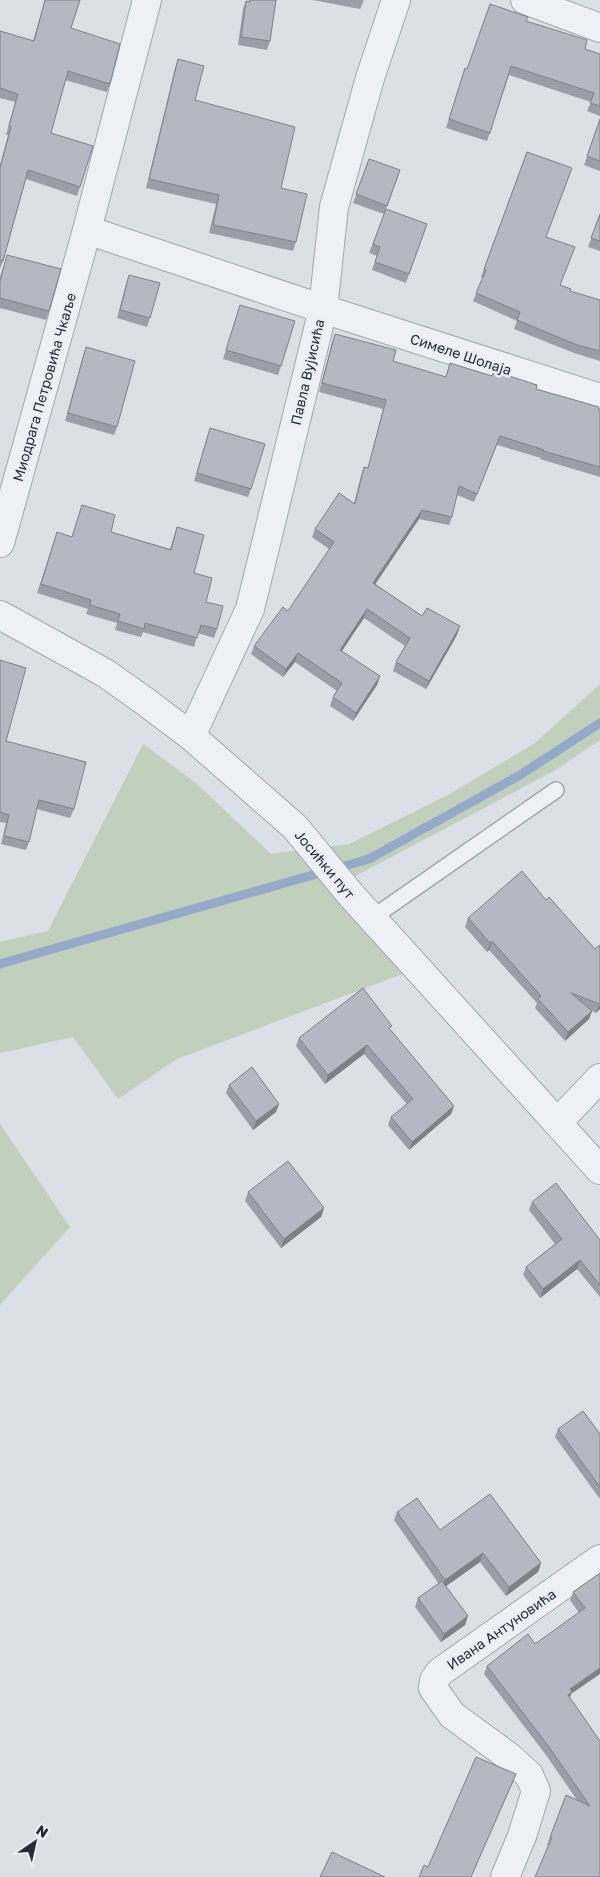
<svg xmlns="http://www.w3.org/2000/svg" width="600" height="1877" viewBox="0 0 600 1877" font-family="'Golos Text',sans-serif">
  <rect width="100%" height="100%" fill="#dbdfe6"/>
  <!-- green -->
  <path fill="#c0d0bc" d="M600 684V740L554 771 344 882 421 967 177 1059 118 1099 73 1037 0 1053V942L48 931 143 744 196 783 271 854 349 844 448 795 535 743Z
    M0 1124 70 1227 0 1305Z"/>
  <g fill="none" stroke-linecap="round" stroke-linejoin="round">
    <!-- stream -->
    <path stroke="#95aac8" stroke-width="9" d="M0 964 369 859 520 775 600 723"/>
    <defs>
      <path id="service" d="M372 918 556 790"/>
      <path id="minor" d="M525 0 600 28
        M87 230 323 309 600 398
        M0 543 87 230 147 0
        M0 615 105 673 146 702 191 736 295 827 351 895 600 1170
        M191 736 250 609 323 309 334 207 370 78 396 0
        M557 1123 600 1078
        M505 1877 522 1836 536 1791 529 1775 508 1756 452 1715 433 1688 434 1680 440 1672 600 1559"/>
    </defs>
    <!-- service casing -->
    <use href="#service" stroke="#a1a6b0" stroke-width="18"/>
    <!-- minor casing -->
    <use href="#minor" stroke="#a1a6b0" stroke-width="30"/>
    <!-- service -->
    <use href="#service" stroke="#eef0f5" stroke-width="15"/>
    <!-- minor -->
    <use href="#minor" stroke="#eef0f5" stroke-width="28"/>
  </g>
  <!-- wall -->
  <path fill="#9a9ea8" d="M45 0H80L71 28 110 84 107 92 65 80 51 133 80 187 77 196 26 179 3 261 0 269V165L8 135H6L15 102 0 98V31L33 41Z
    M249 0H276L270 41 267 50 238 45 243 9 246 1H249Z
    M313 0H364L360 9Z
    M526 21 585 49 600 54V116L587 111 591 102 509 75 487 141 446 128 462 77 467 69Z
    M178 59 195 100 281 188 296 242 293 251 209 233 216 204 146 188 175 68Z
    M600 119V171L584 165Z
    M527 152 547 237 560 285 570 291 600 300V361L574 353 514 329 517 321 473 301 483 278 481 277Z
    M369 159 400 170 386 209 427 224 406 283 372 270 377 256 369 253 384 214 353 203Z
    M600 214V251L588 247Z
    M7 255 49 311 46 320 0 308V277Z
    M129 275 150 318 147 327 117 318 126 284Z
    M240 305 281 366 278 375 223 359Z
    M335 334 393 361 446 377 450 363 536 389 600 409V477L540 459 541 458 497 445 474 502 457 495 452 517 449 525 419 519 375 584 422 616 457 635 426 689 393 671 396 662 405 646 364 618 342 651 380 676 377 685 353 721 330 706 333 697 337 691 295 662 283 677 251 654 254 646 288 611 329 549 312 537 315 529 354 503 361 476 364 467 368 468 383 409 319 392 332 342Z
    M86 347 117 427 114 435 65 421 83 356Z
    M210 428 251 489 248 497 194 481Z
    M82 505 111 532 170 549 177 527 194 573 217 629 214 638 198 633 194 647 143 632 141 637 115 630 117 623 86 614 88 609 37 593 57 532 72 537Z
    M0 660 6 741 74 809 70 818 37 809 29 842 26 850 1 844 6 823 0 822Z
    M546 900 595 949 600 945V1009L596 1013 592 1011 589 1019 565 1041 535 1008 537 1003 489 950 487 952 465 927 468 918Z
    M390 1030 454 1106 451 1114 409 1150 388 1125 391 1117 407 1104 364 1054 325 1084 296 1046 299 1038Z
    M229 1085 279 1104 276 1112 253 1130 226 1093Z
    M248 1192 324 1208 321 1217 281 1248 245 1201Z
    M532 1202 600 1240V1297L577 1269 540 1298 523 1275 526 1267 555 1244 529 1210Z
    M558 1429 600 1434V1499L555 1437Z
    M397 1512 440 1530 541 1563 538 1572 506 1596 480 1562 446 1586 468 1616 465 1625 441 1642 415 1607 418 1598 439 1584 394 1520Z
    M600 1573 570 1698 600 1741V1877L547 1845 566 1795 577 1800 546 1755 484 1674 487 1666 535 1644 579 1613 570 1600 573 1592Z"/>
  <!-- shaded-wall -->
  <path fill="#7d8188" d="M422 510 419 519 370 592 373 583Z
    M367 609 364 618 337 658 340 650Z
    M460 626 457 635 426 689 429 681Z
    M298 653 295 662 283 677 286 669Z
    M380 676 377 685 353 721 356 713Z
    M492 941 489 950 487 952 490 943Z
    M600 1004V1009L596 1013Z
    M592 1011 589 1019 565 1041 568 1032Z
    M367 1045 364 1054 325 1084 328 1075Z
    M279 1104 276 1112 253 1130 256 1121Z
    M454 1106 451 1114 409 1150 412 1142Z
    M324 1208 321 1217 281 1248 284 1239Z
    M580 1260 577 1269 540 1298 543 1289Z
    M483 1553 480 1562 442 1589 445 1580Z
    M541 1563 538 1572 506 1596 509 1587Z
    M468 1616 465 1625 441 1642 444 1634Z
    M600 1668V1674L571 1694 569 1700 565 1704 570 1689Z
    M516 1774 513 1782 471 1877Z"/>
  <!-- building -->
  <path fill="#b3b8c3" stroke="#7d8188" d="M45 0H80L71 28 120 44 110 84 68 71 51 133 93 146 80 187 28 170 3 261 0 260V168L11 127 9 126 18 94 0 88V31L34 41Z
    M250 0H276L270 41 241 37 246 1 250 2Z
    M490 4 528 17 526 21 587 40 585 49 600 54V106L590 103 594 93 511 66 490 133 449 119 465 68 467 69Z
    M178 59 204 66 195 100 295 127 281 188 307 194 296 242 213 225 219 195 149 179Z
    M600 119V161L587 156Z
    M527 152 572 168 546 237 575 247 560 285 571 289 570 291 600 300V351L577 345 517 320 520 312 476 293 486 270 484 269Z
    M369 159 400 170 387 206 356 194Z
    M386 209 427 224 409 274 375 262 380 247 373 244Z
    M600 214V241L591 238Z
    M7 255 61 269 49 311 0 298V281Z
    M129 275 160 283 150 318 120 310Z
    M240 305 295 321 281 366 226 350Z
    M335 334 396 350 393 361 446 377 450 363 492 376 494 371 537 385 536 389 599 407 598 409H600V467L543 451 544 450 500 436 477 494 459 486 452 517 422 510 373 583 422 616 427 608 460 626 429 681 396 662 410 638 367 609 340 650 380 676 356 713 333 697 342 683 298 653 286 669 254 646 283 607 288 611 334 542 315 529 339 493 355 504 364 467 368 468 386 400 322 383Z
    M86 347 135 361 117 427 68 413Z
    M210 428 265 444 251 489 197 473Z
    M82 505 115 515 111 532 171 550 177 527 204 535 194 573 212 578 206 602 223 606 217 629 201 625 197 638 145 623 144 629 118 621 120 614 90 605 91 600 41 584 57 532 72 537Z
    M0 660 26 668 6 741 86 762 74 809 39 800 29 842 4 836 9 815 0 812Z
    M522 871 546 900 549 897 595 949 600 945V1004L571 993 592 1011 568 1032 538 999 541 996 492 941 490 943 468 918Z
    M363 988 392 1026 389 1028 454 1106 412 1142 391 1117 413 1099 367 1045 328 1075 299 1038Z
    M252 1067 279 1104 256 1121 229 1085Z
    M288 1161 324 1208 284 1239 248 1192Z
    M556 1183 600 1240V1285L580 1260 543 1289 526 1267 562 1239 532 1202Z
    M583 1411 600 1434V1487L558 1429Z
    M490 1494 541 1563 509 1587 483 1553 445 1580 397 1512 417 1498 440 1530Z
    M600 1573V1668L570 1689 572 1692 568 1695 600 1741V1877H535L552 1837H550L566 1795 590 1806 549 1747 487 1666 528 1634 535 1644 585 1608 573 1592Z
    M442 1581 468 1616 444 1634 418 1598Z
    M476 1757 516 1774 471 1877H419L424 1865 428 1867Z
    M332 1852 385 1877H320Z"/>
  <g text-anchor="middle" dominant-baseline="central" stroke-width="5" stroke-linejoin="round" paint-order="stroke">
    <!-- street labels -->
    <g font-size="14" fill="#252c3c" stroke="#ebeef4">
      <text transform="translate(461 354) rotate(18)">Симеле Шолаја</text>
      <text transform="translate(307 372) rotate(-77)">Павла Вујисића</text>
      <text transform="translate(44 387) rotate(-74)">Миодрага Петровића Чкаље</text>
      <text transform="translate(325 864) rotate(50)">Јосићки пут</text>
      <text transform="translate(501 1629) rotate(-35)">Ивана Антуновића</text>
    </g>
  </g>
  <!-- north arrow -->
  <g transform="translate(35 1842) rotate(34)" stroke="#ebeef4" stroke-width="4" paint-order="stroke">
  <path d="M0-4L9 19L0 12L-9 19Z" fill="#252c3c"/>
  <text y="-8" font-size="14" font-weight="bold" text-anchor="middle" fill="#252c3c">N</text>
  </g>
</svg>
